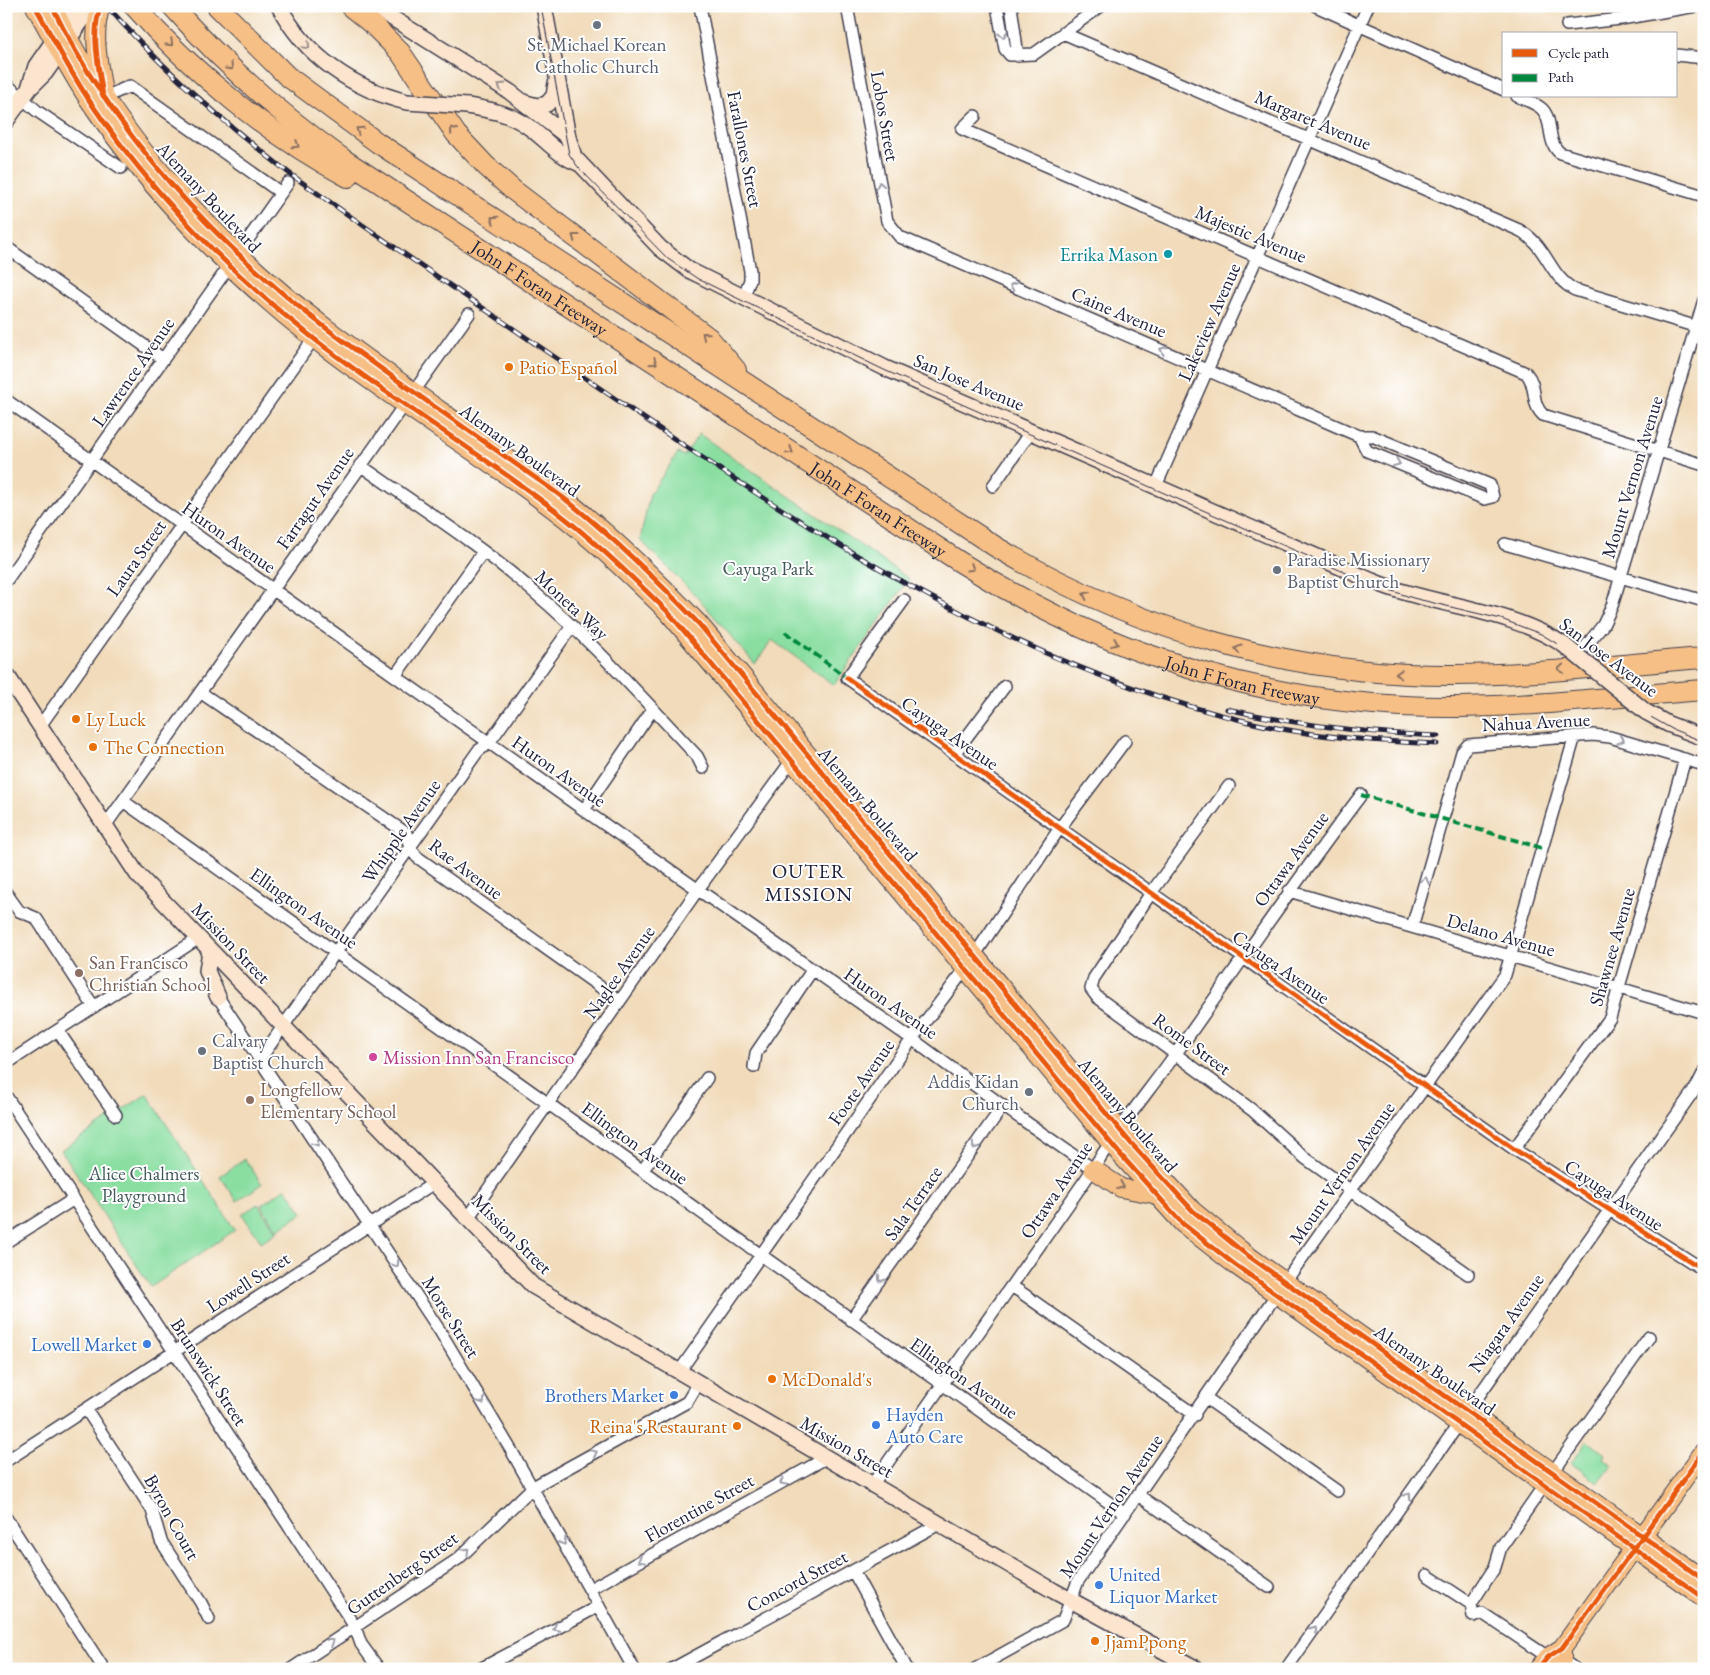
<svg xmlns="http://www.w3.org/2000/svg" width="1710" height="1675" viewBox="0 0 1710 1675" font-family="'EB Garamond',serif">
  <rect width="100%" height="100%" fill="#fff"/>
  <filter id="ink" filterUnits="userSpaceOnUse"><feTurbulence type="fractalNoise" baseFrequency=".02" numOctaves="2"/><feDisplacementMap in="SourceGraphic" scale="10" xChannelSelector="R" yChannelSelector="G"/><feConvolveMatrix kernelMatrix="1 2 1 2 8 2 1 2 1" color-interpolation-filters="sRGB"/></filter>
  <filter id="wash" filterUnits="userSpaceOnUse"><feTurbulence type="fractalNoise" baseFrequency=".0096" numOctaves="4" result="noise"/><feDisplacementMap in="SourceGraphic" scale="20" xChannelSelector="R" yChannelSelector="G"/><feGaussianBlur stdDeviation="1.12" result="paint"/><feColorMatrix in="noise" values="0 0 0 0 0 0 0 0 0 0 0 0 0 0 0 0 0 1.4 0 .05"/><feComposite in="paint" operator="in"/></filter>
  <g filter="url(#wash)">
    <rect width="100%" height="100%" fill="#f1dbba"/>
    <!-- green -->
    <path fill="#89dea0" stroke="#56806e" d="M699 434 909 579 834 685 772 640 755 664 699 599 640 540 650 494 678 453 684 456Z
      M147 1094 235 1230 151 1287 61 1150Z
      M245 1159 262 1184 237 1201 220 1176Z
      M286 1188 303 1213 277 1230 261 1205Z
      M258 1204 277 1232 261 1242 242 1214Z
      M1588 1441 1605 1454 1603 1458 1612 1465 1598 1483 1571 1463Z"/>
  </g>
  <g filter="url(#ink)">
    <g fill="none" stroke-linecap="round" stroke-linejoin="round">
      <defs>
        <path id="street" d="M700 6 750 271V280L743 298
          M847 6 887 221 900 237 1359 436H1372L1490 485 1493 497 1485 499 1367 451 1359 436
          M997 6 1005 49 1010 55 1034 54 1101 6
          M1011 6 1018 56
          M1316 6 1504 90
          M1567 25 1621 19 1696 6
          M1063 33 1519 230C1548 246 1549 277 1575 290L1704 329
          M1676 55 1704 58
          M6 84 37 111 121 168
          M1517 96C1525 100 1536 103 1542 109 1554 121 1546 142 1560 153L1704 196
          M103 98 130 86 281 193
          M975 116 962 129 1526 373C1538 386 1530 403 1543 415L1704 465
          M6 247 163 359
          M6 400 584 810 912 1039 1003 1106 1093 1169
          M360 465C418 506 480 545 534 592 593 642 644 700 697 756L703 768
          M993 486 1031 431
          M1156 486 1368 6
          M1505 544 1704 601
          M6 581 288 183
          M904 600 847 678 1514 1149 1704 1270
          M1579 655 1603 625 1612 606 1704 300
          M395 676 483 552
          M200 692 406 833 410 848 417 857 620 1001
          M40 726 314 338
          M954 754 1005 686
          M1229 786 1151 893 1094 978 1091 989 1097 997 1252 1110 1305 1158 1468 1274
          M123 801 1125 1514
          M584 810 653 709
          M105 826 469 314
          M1289 891 1704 1013
          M6 893 19 911 36 918 94 1007
          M1412 927 1462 752 1468 745 1593 735 1610 737 1704 765
          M218 997 440 1331 511 1450 634 1669
          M58 1031 116 1115
          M260 1059 478 751 489 743 572 626
          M6 1064 199 938
          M754 1067 756 1053 813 969
          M6 1096 355 1627 361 1644 379 1669
          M1514 1149 1610 1018 1685 759
          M643 1170 707 1078
          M468 1218 699 888 795 756
          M6 1242 74 1199
          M1012 1286 1195 1415
          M851 1320 1003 1106
          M679 1372 912 1039 966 968 1059 829 1125 741
          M1206 1398 1337 1491
          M86 1409 152 1510 161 1541 201 1603 209 1619
          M6 1461 434 1183
          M1553 1472 1649 1337
          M872 1485 1093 1169C1118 1128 1149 1091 1177 1052 1238 966 1297 879 1361 795
          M1138 1495 1269 1587
          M6 1518 104 1669
          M853 1571 907 1669
          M1427 1575 1471 1604 1495 1567 1501 1547 1545 1484
          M590 1589 826 1458
          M1471 1604 1473 1616 1482 1613 1548 1657 1562 1660 1575 1669
          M291 1669 458 1559 533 1487 687 1402 699 1382
          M480 1669 599 1606
          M672 1669 939 1524
          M975 1669 1063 1620 1078 1581 1285 1282 1505 975 1575 736
          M1286 1669 1697 1086 1704 1072"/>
        <path id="secondary" d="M279 6C305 56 353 89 407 102
          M373 6 510 92 568 137
          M544 6 568 137 574 157 660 248 689 270 885 368 1370 580C1433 607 1506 607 1564 645
          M29 88 36 66 78 6
          M526 103 537 106 547 104 554 96 556 83
          M467 106C486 109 509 113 526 125 544 137 557 155 578 163
          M6 121 29 89 45 73 92 6
          M6 674 137 874 533 1286 1054 1591 1197 1669
          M1646 712 1668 724 1704 738
          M210 950 207 971 218 997"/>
        <path id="primary" d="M35 6C54 40 71 74 93 106 152 193 230 273 313 338 394 402 485 455 566 519 602 548 635 580 668 612L1120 1154 1183 1224 1234 1264 1704 1598
          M52 6C113 133 214 243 326 328 384 372 444 413 503 455 525 471 548 486 570 503 616 540 658 581 699 624L1129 1141 1193 1211 1243 1252 1704 1580
          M101 6C91 34 99 65 103 93
          M1093 1169 1121 1188 1153 1194
          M1538 1669 1548 1657 1562 1648 1704 1451
          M1556 1669 1562 1660V1648"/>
        <g id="highway">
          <path d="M134 6C192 72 270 136 348 177"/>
          <path id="s1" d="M172 6C223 64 280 114 343 159L960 562C1110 657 1281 710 1460 707 1541 706 1623 696 1704 690"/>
          <path d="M217 6 287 76 378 143 996 547C1136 630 1292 676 1455 675 1538 675 1621 664 1704 658"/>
          <path d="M350 6 372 24 400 52 456 134 486 166 513 190 709 338 736 370"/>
        </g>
      </defs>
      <!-- street casing -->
      <use href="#street" stroke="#413e4e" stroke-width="14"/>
      <!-- secondary casing -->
      <use href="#secondary" stroke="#413e4e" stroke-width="18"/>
      <!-- primary casing -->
      <use href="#primary" stroke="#413e4e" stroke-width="20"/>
      <!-- highway casing -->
      <use href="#highway" stroke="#413e4e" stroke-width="22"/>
      <!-- street -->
      <use href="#street" stroke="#fff" stroke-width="11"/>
      <!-- secondary -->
      <use href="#secondary" stroke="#fbe5cf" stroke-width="15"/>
      <!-- primary -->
      <use href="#primary" stroke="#f5bf86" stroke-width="18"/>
      <!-- highway -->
      <use href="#highway" stroke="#f5bf86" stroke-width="20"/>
      <!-- tram -->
      <path stroke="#22223b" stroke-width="1" d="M541 6 569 154 578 167 668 259 698 279 884 370 1369 583 1413 598 1501 619 1541 634 1569 651 1642 712 1672 729 1704 742"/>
      <defs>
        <path id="rail" d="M107 6C162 69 223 122 289 173 392 247 497 317 601 389 801 526 1010 666 1249 722 1311 737 1374 741 1437 744
          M1227 709C1297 725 1366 733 1438 736"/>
      </defs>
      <!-- rail casing -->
      <use href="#rail" stroke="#22223b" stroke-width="5"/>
      <!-- rail -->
      <use href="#rail" stroke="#fff" stroke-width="3" stroke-dasharray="9" stroke-linecap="butt"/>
      <defs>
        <path id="secondary-bridge" d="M407 102 467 106
          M1564 645 1646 712"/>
      </defs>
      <!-- secondary-bridge casing -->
      <use href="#secondary-bridge" stroke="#413e4e" stroke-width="18" stroke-linecap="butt"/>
      <!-- secondary-bridge -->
      <use href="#secondary-bridge" stroke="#fbe5cf" stroke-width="15"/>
      <!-- quiet -->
      <path stroke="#00873e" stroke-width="4" stroke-dasharray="8 4" stroke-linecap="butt" d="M785 632 847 678
        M1361 795 1542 848"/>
      <defs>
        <path id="cycleway" d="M35 6C54 40 71 74 93 106 152 193 230 273 313 338 394 402 485 455 566 519 602 548 635 580 668 612L1120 1154 1183 1224 1234 1264 1704 1598
          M52 6C113 133 214 243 326 328 384 372 444 413 503 455 525 471 548 486 570 503 616 540 658 581 699 624L1129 1141 1193 1211 1243 1252 1704 1580
          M101 6C90 34 99 67 103 96
          M847 678 1514 1149 1704 1270
          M1538 1669 1548 1657 1562 1648 1704 1451"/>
      </defs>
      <!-- cycleway casing -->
      <use href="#cycleway" stroke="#fff" stroke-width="8"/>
      <!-- cycleway -->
      <use href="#cycleway" stroke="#e8590c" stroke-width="5"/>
    </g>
    <!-- one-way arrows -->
    <defs><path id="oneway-chevron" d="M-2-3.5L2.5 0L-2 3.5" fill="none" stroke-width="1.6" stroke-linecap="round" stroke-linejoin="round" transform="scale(1.25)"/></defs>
    <g stroke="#9c9ca7">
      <use href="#oneway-chevron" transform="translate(1003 35) rotate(79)"/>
      <use href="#oneway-chevron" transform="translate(880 185) rotate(-100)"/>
      <use href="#oneway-chevron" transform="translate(1013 286) rotate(-157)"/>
      <use href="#oneway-chevron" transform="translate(1163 350) rotate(-157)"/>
      <use href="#oneway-chevron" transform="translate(1397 463) rotate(22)"/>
      <use href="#oneway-chevron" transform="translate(1621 740) rotate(17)"/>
      <use href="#oneway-chevron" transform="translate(1425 880) rotate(-74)"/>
      <use href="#oneway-chevron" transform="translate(316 1143) rotate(56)"/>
      <use href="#oneway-chevron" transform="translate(975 1146) rotate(125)"/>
      <use href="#oneway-chevron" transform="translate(396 1264) rotate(57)"/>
      <use href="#oneway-chevron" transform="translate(881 1279) rotate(125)"/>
      <use href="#oneway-chevron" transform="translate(482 1401) rotate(59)"/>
      <use href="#oneway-chevron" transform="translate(594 1453) rotate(-29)"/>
      <use href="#oneway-chevron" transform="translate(783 1482) rotate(151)"/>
      <use href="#oneway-chevron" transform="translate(1408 1496) rotate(-56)"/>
      <use href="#oneway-chevron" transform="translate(563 1542) rotate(58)"/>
      <use href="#oneway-chevron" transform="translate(466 1551) rotate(-44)"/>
      <use href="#oneway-chevron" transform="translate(641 1560) rotate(151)"/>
      <use href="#oneway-chevron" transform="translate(556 1628) rotate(152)"/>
      <use href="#oneway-chevron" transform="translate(1314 1629) rotate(-55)"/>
      <use href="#oneway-chevron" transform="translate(331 1642) rotate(-33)"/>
    </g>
    <g stroke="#8c7060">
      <use href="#oneway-chevron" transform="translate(170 43) rotate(44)"/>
      <use href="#oneway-chevron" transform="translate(230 67) rotate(44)"/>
      <use href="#oneway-chevron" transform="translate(359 130) rotate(-145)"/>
      <use href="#oneway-chevron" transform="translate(453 130) rotate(-129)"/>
      <use href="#oneway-chevron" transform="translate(296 145) rotate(34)"/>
      <use href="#oneway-chevron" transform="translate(494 219) rotate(-147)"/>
      <use href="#oneway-chevron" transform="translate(575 237) rotate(-143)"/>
      <use href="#oneway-chevron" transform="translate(705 335) rotate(-140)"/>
      <use href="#oneway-chevron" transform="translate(654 362) rotate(33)"/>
      <use href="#oneway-chevron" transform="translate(790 451) rotate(33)"/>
      <use href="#oneway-chevron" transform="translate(971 568) rotate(32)"/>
      <use href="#oneway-chevron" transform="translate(1086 595) rotate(-155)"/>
      <use href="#oneway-chevron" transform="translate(1115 643) rotate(22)"/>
      <use href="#oneway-chevron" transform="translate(1238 649) rotate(-166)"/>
      <use href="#oneway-chevron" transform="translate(1561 669) rotate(175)"/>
      <use href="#oneway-chevron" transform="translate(1399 674) rotate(-177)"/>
      <use href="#oneway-chevron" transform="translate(1121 1186) rotate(23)"/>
    </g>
    <g stroke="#998d8c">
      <use href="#oneway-chevron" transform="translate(307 46) rotate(46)"/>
      <use href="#oneway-chevron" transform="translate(501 86) rotate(-148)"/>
    </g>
  </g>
  <!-- markers -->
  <g fill="#6b7280" stroke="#fff" stroke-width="2">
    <circle cx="597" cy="25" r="5"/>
    <circle cx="1277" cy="570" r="5"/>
    <circle cx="202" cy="1051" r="5"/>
    <circle cx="1029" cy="1092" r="5"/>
  </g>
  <circle fill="#0f9aa8" stroke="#fff" stroke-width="2" cx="1168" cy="254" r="5"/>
  <g fill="#e8710a" stroke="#fff" stroke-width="2">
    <circle cx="509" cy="367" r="5"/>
    <circle cx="76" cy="719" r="5"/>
    <circle cx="93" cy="747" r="5"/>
    <circle cx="772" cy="1379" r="5"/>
    <circle cx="737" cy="1426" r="5"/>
    <circle cx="1095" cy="1641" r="5"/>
  </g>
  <g fill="#8d6e63" stroke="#fff" stroke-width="2">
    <circle cx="79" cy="973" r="5"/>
    <circle cx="250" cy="1100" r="5"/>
  </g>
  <circle fill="#d1479c" stroke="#fff" stroke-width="2" cx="373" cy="1057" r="5"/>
  <g fill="#3f7fe0" stroke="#fff" stroke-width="2">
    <circle cx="147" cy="1344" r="5"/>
    <circle cx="674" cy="1395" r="5"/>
    <circle cx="876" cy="1425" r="5"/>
    <circle cx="1099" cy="1585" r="5"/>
  </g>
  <g text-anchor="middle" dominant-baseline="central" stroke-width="4" stroke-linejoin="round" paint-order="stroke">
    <!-- worship labels -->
    <g font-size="19" fill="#5b616d" stroke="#fff" text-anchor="start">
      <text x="597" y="44" text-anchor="middle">St. Michael Korean<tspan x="597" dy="22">Catholic Church</tspan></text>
      <text x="1287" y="559">Paradise Missionary<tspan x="1287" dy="22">Baptist Church</tspan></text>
      <text x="212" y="1040">Calvary<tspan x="212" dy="22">Baptist Church</tspan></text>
      <text x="1019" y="1081" text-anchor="end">Addis Kidan<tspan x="1019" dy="22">Church</tspan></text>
    </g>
    <!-- street labels -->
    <g font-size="19" fill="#22223b" stroke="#fff">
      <text transform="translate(885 116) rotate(80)">Lobos Street</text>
      <text transform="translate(1313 120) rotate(23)">Margaret Avenue</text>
      <text transform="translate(745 149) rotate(79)">Farallones Street</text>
      <text transform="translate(209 197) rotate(47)">Alemany Boulevard</text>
      <text transform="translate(1251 234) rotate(23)">Majestic Avenue</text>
      <text stroke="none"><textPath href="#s1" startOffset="465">John F Foran Freeway</textPath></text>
      <text transform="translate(1119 312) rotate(23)">Caine Avenue</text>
      <text transform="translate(1209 322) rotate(-66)">Lakeview Avenue</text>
      <text transform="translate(133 372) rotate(-55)">Lawrence Avenue</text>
      <text transform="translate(969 382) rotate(23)">San Jose Avenue</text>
      <text transform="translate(520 450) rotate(36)">Alemany Boulevard</text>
      <text transform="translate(1632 477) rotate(-73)">Mount Vernon Avenue</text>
      <text transform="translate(315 498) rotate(-55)">Farragut Avenue</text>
      <text stroke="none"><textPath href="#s1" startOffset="870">John F Foran Freeway</textPath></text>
      <text transform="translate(229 537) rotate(35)">Huron Avenue</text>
      <text transform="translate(136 558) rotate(-55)">Laura Street</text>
      <text transform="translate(572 605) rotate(43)">Moneta Way</text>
      <text transform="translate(1609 657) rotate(37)">San Jose Avenue</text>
      <text stroke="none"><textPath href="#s1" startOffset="1275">John F Foran Freeway</textPath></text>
      <text transform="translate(1536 722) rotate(-3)">Nahua Avenue</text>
      <text transform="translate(950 733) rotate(35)">Cayuga Avenue</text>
      <text transform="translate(559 771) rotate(35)">Huron Avenue</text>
      <text transform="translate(868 804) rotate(50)">Alemany Boulevard</text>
      <text transform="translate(401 831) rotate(-55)">Whipple Avenue</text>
      <text transform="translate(1291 859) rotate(-54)">Ottawa Avenue</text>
      <text transform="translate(466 869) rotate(37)">Rae Avenue</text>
      <text transform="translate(304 908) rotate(35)">Ellington Avenue</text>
      <text transform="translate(1501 935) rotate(16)">Delano Avenue</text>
      <text transform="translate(231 943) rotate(46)">Mission Street</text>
      <text transform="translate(1612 947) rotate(-74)">Shawnee Avenue</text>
      <text transform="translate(1281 967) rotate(35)">Cayuga Avenue</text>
      <text transform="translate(619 972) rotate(-55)">Naglee Avenue</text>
      <text transform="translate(891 1003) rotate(35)">Huron Avenue</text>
      <text transform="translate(1192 1044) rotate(36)">Rome Street</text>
      <text transform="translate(861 1082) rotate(-55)">Foote Avenue</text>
      <text transform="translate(1128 1115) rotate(50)">Alemany Boulevard</text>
      <text transform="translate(635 1143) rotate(36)">Ellington Avenue</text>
      <text transform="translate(1342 1173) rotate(-55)">Mount Vernon Avenue</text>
      <text transform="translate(1056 1190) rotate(-56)">Ottawa Avenue</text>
      <text transform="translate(1614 1195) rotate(33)">Cayuga Avenue</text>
      <text transform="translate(913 1203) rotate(-55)">Sala Terrace</text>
      <text transform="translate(512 1234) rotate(45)">Mission Street</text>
      <text transform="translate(248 1282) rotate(-33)">Lowell Street</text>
      <text transform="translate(451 1317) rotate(58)">Morse Street</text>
      <text transform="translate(1506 1323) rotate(-55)">Niagara Avenue</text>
      <text transform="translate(1435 1370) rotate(35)">Alemany Boulevard</text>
      <text transform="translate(209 1372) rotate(57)">Brunswick Street</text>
      <text transform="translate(964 1378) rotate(35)">Ellington Avenue</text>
      <text transform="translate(847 1447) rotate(30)">Mission Street</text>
      <text transform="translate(1111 1506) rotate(-56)">Mount Vernon Avenue</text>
      <text transform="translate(699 1508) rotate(-29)">Florentine Street</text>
      <text transform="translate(172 1517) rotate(61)">Byron Court</text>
      <text transform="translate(402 1573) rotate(-35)">Guttenberg Street</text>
      <text transform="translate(797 1581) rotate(-28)">Concord Street</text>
    </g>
    <!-- culture labels -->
    <g font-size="19" fill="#0d838f" stroke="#fff" text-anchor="end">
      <text x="1158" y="254">Errika Mason</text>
    </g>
    <!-- food labels -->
    <g font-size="19" fill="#c56008" stroke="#fff" text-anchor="start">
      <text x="519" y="367">Patio Español</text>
      <text x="86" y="719">Ly Luck</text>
      <text x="103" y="747">The Connection</text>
      <text x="782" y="1379">McDonald's</text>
      <text x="727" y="1426" text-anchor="end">Reina's Restaurant</text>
      <text x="1105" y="1641">JjamPpong</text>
    </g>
    <!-- park labels -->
    <g font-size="19" fill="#415a59" stroke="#fff">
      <text x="768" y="568">Cayuga Park</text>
      <text x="144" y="1173">Alice Chalmers<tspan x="144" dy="22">Playground</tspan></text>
    </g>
    <!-- education labels -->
    <g font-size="19" fill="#785e54" stroke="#fff" text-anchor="start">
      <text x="89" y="962">San Francisco<tspan x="89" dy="22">Christian School</tspan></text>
      <text x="260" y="1089">Longfellow<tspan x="260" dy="22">Elementary School</tspan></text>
    </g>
    <!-- hotel labels -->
    <g font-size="19" fill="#b23c85" stroke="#fff" text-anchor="start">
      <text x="383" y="1057">Mission Inn San Francisco</text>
    </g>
    <!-- shop labels -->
    <g font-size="19" fill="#366cbe" stroke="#fff" text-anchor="end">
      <text x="137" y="1344">Lowell Market</text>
      <text x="664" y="1395">Brothers Market</text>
      <text x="886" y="1414" text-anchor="start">Hayden<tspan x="886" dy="22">Auto Care</tspan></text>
      <text x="1109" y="1574" text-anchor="start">United<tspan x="1109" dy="22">Liquor Market</tspan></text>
    </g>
    <!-- neighbourhood labels -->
    <g font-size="20" letter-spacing="1" fill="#22223b" stroke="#fff">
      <text x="809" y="871">OUTER<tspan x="809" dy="23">MISSION</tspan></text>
    </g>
  </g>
  <!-- margin -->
  <rect width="1710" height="1675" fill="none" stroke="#fff" stroke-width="25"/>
  <!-- legend -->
  <rect x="1502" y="32" width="175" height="65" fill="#ffffff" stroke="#a7a7b1"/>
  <rect x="1512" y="49" width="25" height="8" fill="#e8590c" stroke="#a7a7b1"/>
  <text x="1548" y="58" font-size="15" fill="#22223b">Cycle path</text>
  <rect x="1512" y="74" width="25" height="8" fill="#00873e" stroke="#a7a7b1"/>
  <text x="1548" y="82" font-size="15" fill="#22223b">Path</text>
</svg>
